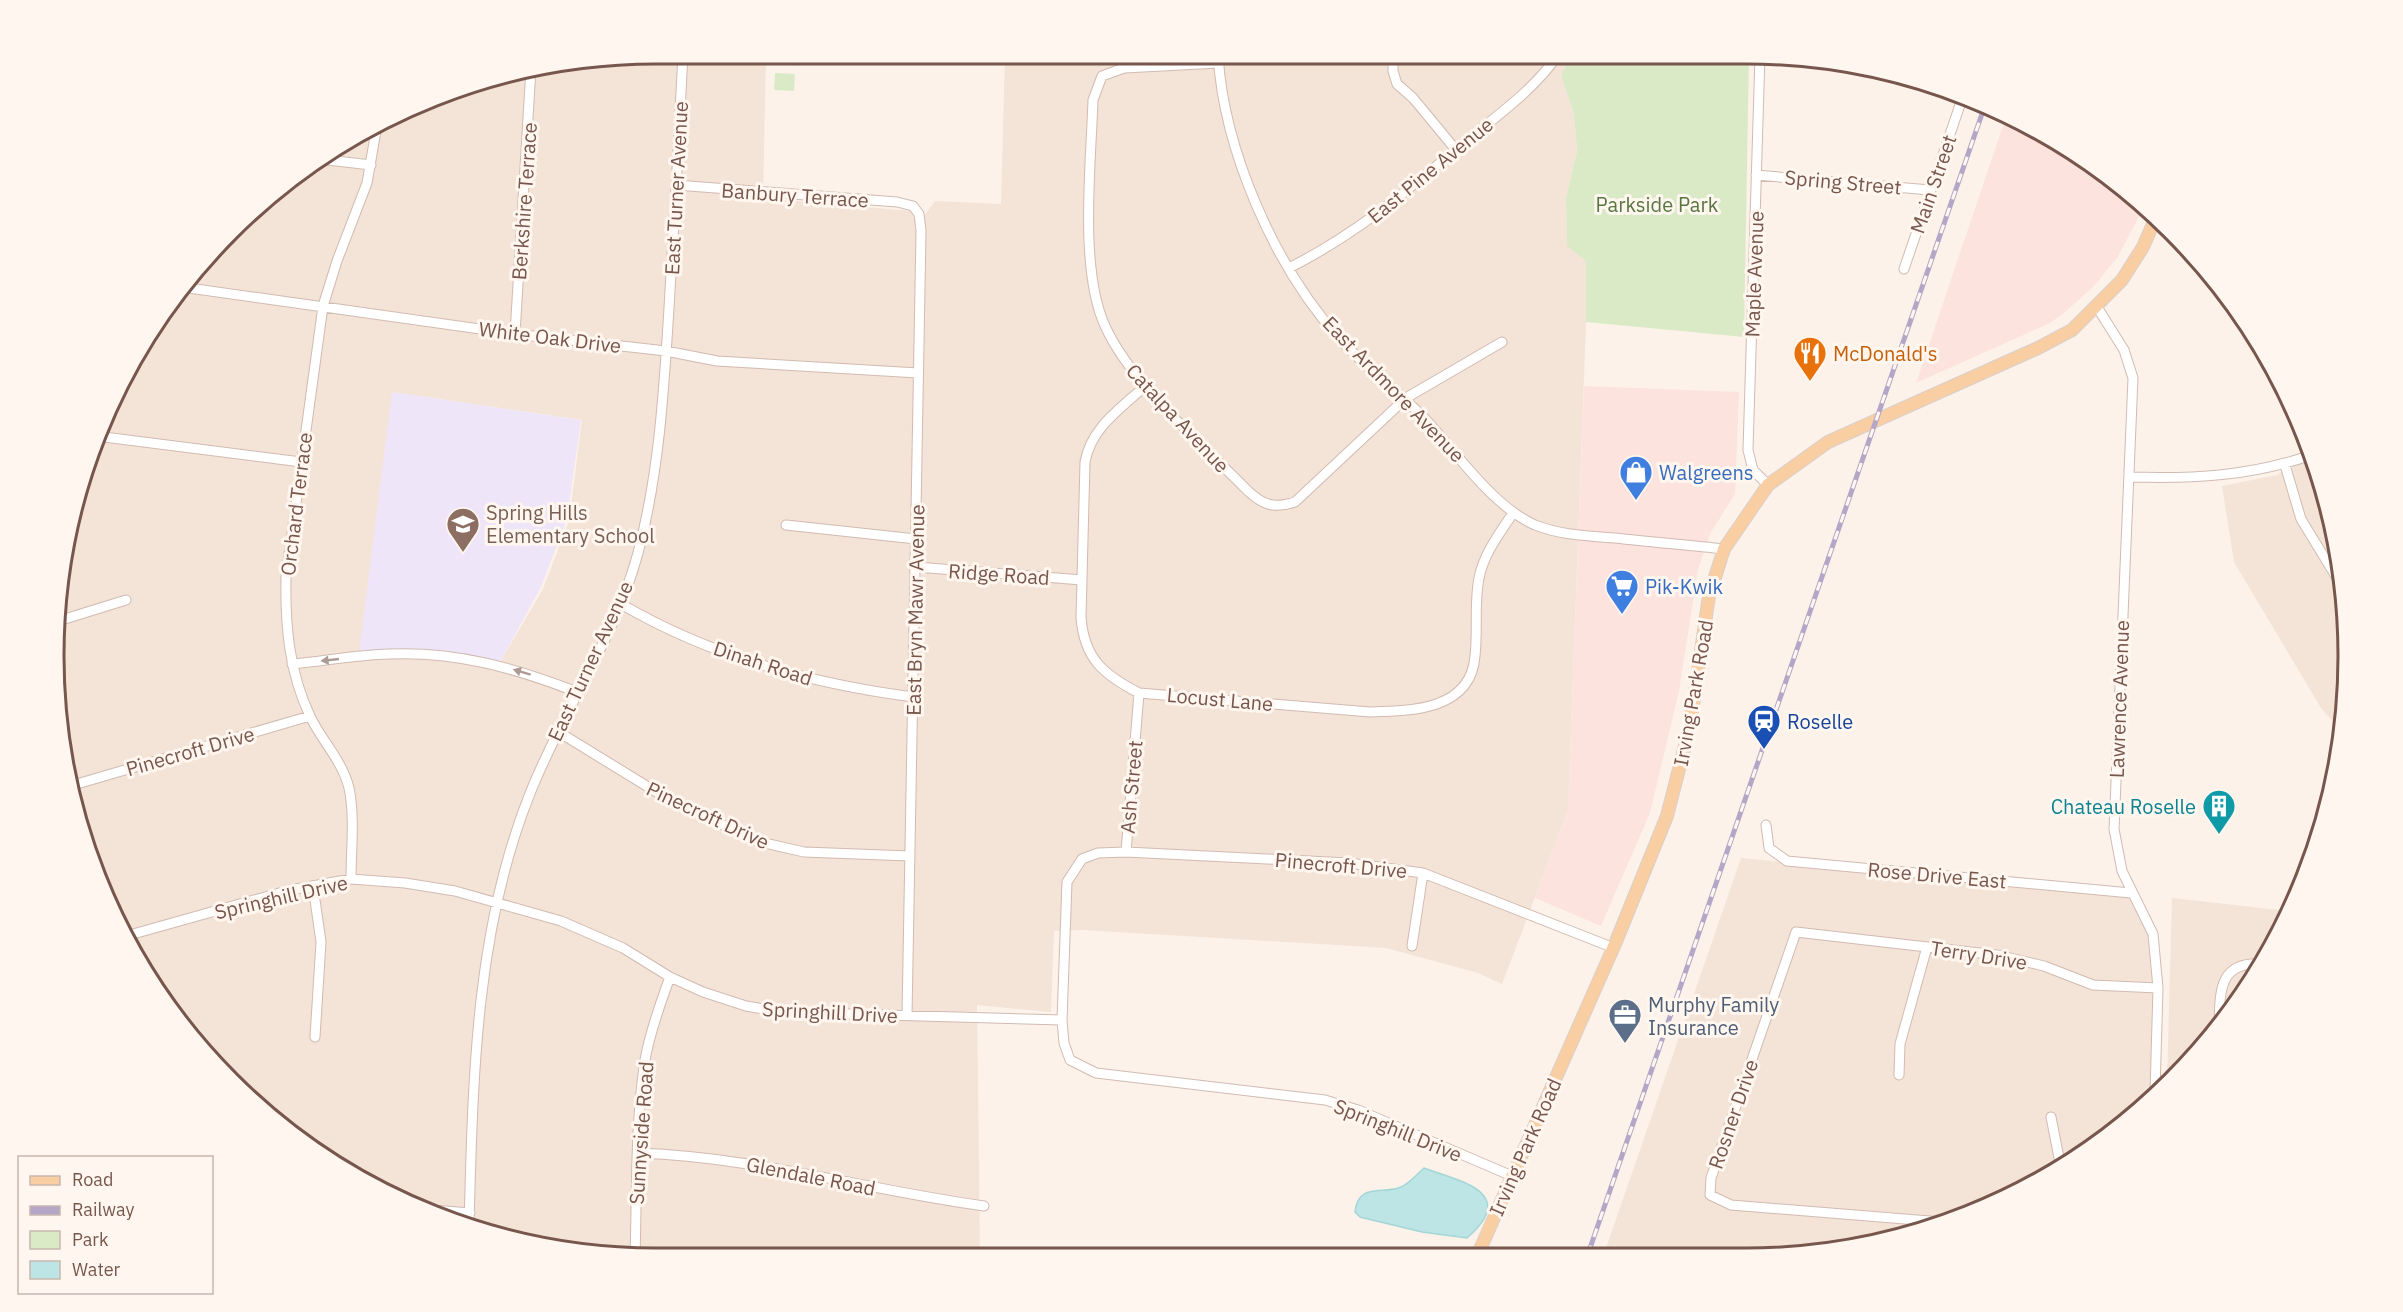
<svg xmlns="http://www.w3.org/2000/svg" width="2403" height="1312" viewBox="0 0 2403 1312" font-family="'IBM Plex Sans',sans-serif">
  <rect width="100%" height="100%" fill="#fcf2e9"/>
  <!-- residential -->
  <path fill="#f4e3d7" fill-rule="evenodd" d="M656 54H766L763 198 911 211 918 224 935 201 1001 204 1005 54 1570 55 1561 76 1574 114 1577 151 1566 198 1567 245 1586 260V322L1568 810 1502 984 1478 973 1386 948 1083 930 1054 931 1051 1012 977 1005 980 1256 617 1257 500 1237 355 1178 289 1133 204 1053 155 990 100 887 74 811 55 696V616L74 501 100 425 155 322 204 259 289 179 355 134 462 86 539 66ZM392 392 582 420 569 521 543 589 500 662 424 650Z
    M2309 449 2328 500 2348 616 2344 734 2321 708 2234 562 2222 486 2277 475Z
    M1741 858 2129 896 2150 936 2155 985 2152 1095 2082 1156 1977 1212 1825 1253 1604 1254Z
    M2172 898 2289 911 2269 957 2199 1053 2167 1082Z"/>
  <!-- commercial -->
  <path fill="#fce3dd" d="M2006 117 2048 134 2145 205 2117 258 2093 287 2065 312 2050 323 1916 383Z
    M1584 386 1739 392 1735 494 1710 534 1698 569 1679 691 1650 813 1601 926 1535 898 1568 810Z"/>
  <!-- education -->
  <path fill="#efe5f9" d="M392 392 581 420 567 519 541 587 500 662 424 650 359 653Z"/>
  <!-- green -->
  <path fill="#daeac7" d="M777 54H804L803 63 798 66 776 63Z
    M1570 55H1749L1744 337 1586 322V261L1567 246 1566 198 1577 151 1574 114 1561 76Z
    M775 73 795 74 794 91 774 90Z"/>
  <!-- water -->
  <path fill="#bde5e6" stroke="#a4d6d8" stroke-width="1.5" d="M1424 1168C1459 1181 1520 1192 1467 1238L1422 1232 1360 1217 1355 1212C1358 1182 1383 1195 1401 1187 1410 1183 1417 1174 1424 1168Z"/>
  <g fill="none" stroke-linecap="round" stroke-linejoin="round">
    <defs>
      <path id="minor" d="M1218 55C1224 151 1275 267 1339 338 1366 369 1400 392 1428 422 1458 455 1494 507 1535 525 1560 535 1588 536 1615 538 1651 542 1687 545 1724 549
        M1393 55V71L1397 84 1413 98 1456 150
        M1760 55 1748 450 1753 470 1768 485
        M1219 63 1124 68 1102 76 1093 100C1091 164 1079 269 1105 326 1132 385 1202 444 1248 491 1263 505 1274 509 1295 502L1406 398 1502 342
        M319 159 371 165
        M1756 175 1930 190
        M676 185 897 202 913 206 919 214 921 231 907 1016
        M1289 268C1360 232 1410 188 1471 137 1502 112 1535 88 1558 55
        M1904 269 1962 99
        M182 287 515 334 666 351 717 361 918 373
        M2097 307 2124 350 2133 378 2114 829 2122 871 2153 934 2158 988 2155 1092
        M515 334 531 68
        M1144 387C1120 409 1091 428 1085 462L1081 617C1084 659 1104 675 1139 693L1370 712C1412 711 1471 710 1475 656 1478 630 1474 603 1479 578 1484 553 1500 533 1513 513
        M96 436 301 462
        M2285 465 2301 519 2343 588
        M2130 477C2193 479 2252 476 2311 455
        M786 525 916 539
        M916 567 1082 580
        M621 604C710 656 812 684 914 697
        M55 622 126 600
        M292 664C324 661 356 655 389 654 456 651 515 668 577 692
        M557 731 658 793 756 841 804 852 910 856
        M70 786 310 716
        M1766 825 1769 848 1787 861 2131 893
        M1126 852 1139 693
        M351 879C351 849 355 817 349 788 342 760 321 740 310 716 289 672 285 625 286 577L323 306 337 261 367 183 377 125
        M313 886 321 942 315 1037
        M126 936 290 890 351 879 405 883 455 891 561 921 623 948 670 977 703 992 746 1006 780 1012 1062 1020
        M1412 946 1423 873
        M2219 1026C2220 992 2218 960 2264 964
        M1899 1075 1900 1044 1927 947
        M2051 1117 2061 1168
        M638 1153C756 1157 868 1190 984 1206
        M1512 1176 1358 1110 1325 1100 1096 1073 1070 1060 1064 1043 1062 1020 1067 882 1082 859 1098 853 1126 852 1349 863 1423 873 1614 948
        M433 1210 470 1213
        M1942 1222 1731 1205 1710 1195 1711 1178 1796 932 1997 955 2044 966 2093 985 2158 988
        M469 1225C473 1080 475 932 529 796 561 713 615 639 638 553 659 474 664 390 669 308 674 223 679 139 683 54
        M635 1257C637 1192 635 1125 645 1060 650 1032 660 1004 670 977"/>
      <path id="major" d="M1478 1254 1615 944 1667 816 1690 726 1709 596 1724 549 1768 485 1828 442 2038 348 2072 330 2122 280 2143 247 2156 217"/>
    </defs>
    <!-- minor casing -->
    <use href="#minor" stroke="#d1bbb1" stroke-width="11"/>
    <!-- major casing -->
    <use href="#major" stroke="#d9d0cd" stroke-width="14"/>
    <!-- minor -->
    <use href="#minor" stroke="#fff" stroke-width="9"/>
    <!-- major -->
    <use href="#major" stroke="#f9cea3" stroke-width="12"/>
    <defs>
      <path id="rail" d="M1588 1254 1984 108"/>
    </defs>
    <!-- rail casing -->
    <use href="#rail" stroke="#b4a6c7" stroke-width="5"/>
    <!-- rail -->
    <use href="#rail" stroke="#fff7ef" stroke-width="3" stroke-dasharray="9" stroke-linecap="butt"/>
  </g>
  <!-- one-way arrows -->
  <defs><path id="oneway-solid" d="M-6-.8H1V-3.2L6.5 0L1 3.2V.8H-6Z" transform="scale(1.5)"/></defs>
  <g fill="#ad9a94">
    <use href="#oneway-solid" transform="translate(330 660) rotate(174)"/>
    <use href="#oneway-solid" transform="translate(522 672) rotate(-163)"/>
  </g>
  <!-- icons -->
  <defs>
    <symbol id="restaurant-pin" viewBox="-11 -11 22 30"><path d="M0 17L-7.5 6A9.5 9.5 0 1 1 7.5 6Z" fill="#e8710a" stroke="#fff7ef"/><path d="M-5-6h1v4h1v-4h1v4h1v-4h1v5L-1.5 .5V6h-2V.5L-5-1ZM5-6V6H3V1.5H1.5Q1.5-4 5-6Z" fill="#fff"/></symbol>
    <symbol id="shop-pin" viewBox="-11 -11 22 30"><path d="M0 17L-7.5 6A9.5 9.5 0 1 1 7.5 6Z" fill="#3f7fe0" stroke="#fff7ef"/><path d="M-5-2.5h2.3a2.7 3.5 0 0 1 5.4 0H5L5.5 6h-11ZM-1.5-2.5h3a1.5 2.3 0 0 0-3 0Z" fill="#fff"/></symbol>
    <symbol id="school-pin" viewBox="-11 -11 22 30"><path d="M0 17L-7.5 6A9.5 9.5 0 1 1 7.5 6Z" fill="#8d6e63" stroke="#fff7ef"/><path d="M0-5L7-2L0 1L-7-2ZM-4 1L0 2.5L4 1V4Q0 6-4 4Z" fill="#fff"/></symbol>
    <symbol id="supermarket-pin" viewBox="-11 -11 22 30"><path d="M0 17L-7.5 6A9.5 9.5 0 1 1 7.5 6Z" fill="#3f7fe0" stroke="#fff7ef"/><path d="M-6-5.5h2.5l.6 2H6L4.5 2H-2.5L-4.4-4H-6ZM-1.5 3.2a1.3 1.3 0 1 0 .1 0ZM3 3.2a1.3 1.3 0 1 0 .1 0Z" fill="#fff"/></symbol>
    <symbol id="station-pin" viewBox="-11 -11 22 30"><path d="M0 17L-7.5 6A9.5 9.5 0 1 1 7.5 6Z" fill="#1a4fb4" stroke="#fff7ef"/><path d="M-3-6H3Q5-6 5-4V2Q5 4 3 4L4.5 6H3L1.5 4h-3L-3 6H-4.5L-3 4Q-5 4-5 2V-4Q-5-6-3-6ZM-3.5-4v3h7v-3ZM-3.5 1v1.5H-2V1ZM2 1v1.5H3.5V1Z" fill="#fff"/></symbol>
    <symbol id="building-pin" viewBox="-11 -11 22 30"><path d="M0 17L-7.5 6A9.5 9.5 0 1 1 7.5 6Z" fill="#0f9aa8" stroke="#fff7ef"/><path d="M-4-6H4V6H1V3H-1V6H-4ZM-2.5-4.3h1.7v1.8h-1.7ZM.8-4.3h1.7v1.8H.8ZM-2.5-1h1.7V.8h-1.7ZM.8-1h1.7V.8H.8Z" fill="#fff"/></symbol>
    <symbol id="office-pin" viewBox="-11 -11 22 30"><path d="M0 17L-7.5 6A9.5 9.5 0 1 1 7.5 6Z" fill="#5c6f8a" stroke="#fff7ef"/><path d="M-6-3h4V-5.5h4V-3h4V5H-6ZM-1-4.5V-3h2v-1.5ZM-6 0V1H6V0Z" fill="#fff"/></symbol>
  </defs>
  <g fill-rule="evenodd">
    <use href="#restaurant-pin" x="1791" y="334" width="38" height="52"/>
    <use href="#shop-pin" x="1617" y="453" width="38" height="52"/>
    <use href="#school-pin" x="444" y="505" width="38" height="52"/>
    <use href="#supermarket-pin" x="1603" y="567" width="38" height="52"/>
    <use href="#station-pin" x="1745" y="702" width="38" height="52"/>
    <use href="#building-pin" x="2200" y="787" width="38" height="52"/>
    <use href="#office-pin" x="1606" y="996" width="38" height="52"/>
  </g>
  <g text-anchor="middle" dominant-baseline="central" stroke-width="6" stroke-linejoin="round" paint-order="stroke">
    <!-- street labels -->
    <g font-size="20" fill="#77564d" stroke="#fff7ef">
      <text transform="translate(1430 170) rotate(-39)">East Pine Avenue</text>
      <text transform="translate(1843 182) rotate(5)">Spring Street</text>
      <text transform="translate(1933 184) rotate(-71)">Main Street</text>
      <text transform="translate(676 188) rotate(-87)">East Turner Avenue</text>
      <text transform="translate(795 195) rotate(4)">Banbury Terrace</text>
      <text transform="translate(524 201) rotate(-86)">Berkshire Terrace</text>
      <text transform="translate(1754 274) rotate(-88)">Maple Avenue</text>
      <text transform="translate(550 337) rotate(7)">White Oak Drive</text>
      <text transform="translate(1394 389) rotate(46)">East Ardmore Avenue</text>
      <text transform="translate(1178 418) rotate(47)">Catalpa Avenue</text>
      <text transform="translate(296 504) rotate(-83)">Orchard Terrace</text>
      <text transform="translate(999 574) rotate(4)">Ridge Road</text>
      <text transform="translate(915 610) rotate(-89)">East Bryn Mawr Avenue</text>
      <text transform="translate(590 661) rotate(-65)">East Turner Avenue</text>
      <text transform="translate(763 663) rotate(18)">Dinah Road</text>
      <text transform="translate(1693 693) rotate(-80)">Irving Park Road</text>
      <text transform="translate(1220 699) rotate(5)">Locust Lane</text>
      <text transform="translate(2119 699) rotate(-88)">Lawrence Avenue</text>
      <text transform="translate(190 751) rotate(-16)">Pinecroft Drive</text>
      <text transform="translate(1131 787) rotate(-85)">Ash Street</text>
      <text transform="translate(708 815) rotate(25)">Pinecroft Drive</text>
      <text transform="translate(1341 865) rotate(5)">Pinecroft Drive</text>
      <text transform="translate(1937 875) rotate(5)">Rose Drive East</text>
      <text transform="translate(281 897) rotate(-13)">Springhill Drive</text>
      <text transform="translate(1979 955) rotate(9)">Terry Drive</text>
      <text transform="translate(830 1012) rotate(3)">Springhill Drive</text>
      <text transform="translate(1733 1114) rotate(-71)">Rosner Drive</text>
      <text transform="translate(1398 1130) rotate(22)">Springhill Drive</text>
      <text transform="translate(641 1133) rotate(-86)">Sunnyside Road</text>
      <text transform="translate(1525 1147) rotate(-66)">Irving Park Road</text>
      <text transform="translate(811 1176) rotate(11)">Glendale Road</text>
    </g>
    <!-- park labels -->
    <g font-size="20" fill="#587641" stroke="#fff7ef">
      <text x="1657" y="204">Parkside Park</text>
    </g>
    <!-- food labels -->
    <g font-size="20" fill="#c56008" stroke="#fff7ef" text-anchor="start">
      <text x="1833" y="353">McDonald's</text>
    </g>
    <!-- shop labels -->
    <g font-size="20" fill="#366cbe" stroke="#fff7ef" text-anchor="start">
      <text x="1659" y="472">Walgreens</text>
      <text x="1645" y="586">Pik-Kwik</text>
    </g>
    <!-- education labels -->
    <g font-size="20" fill="#785e54" stroke="#fff7ef" text-anchor="start">
      <text x="486" y="512">Spring Hills<tspan x="486" dy="23">Elementary School</tspan></text>
    </g>
    <!-- transit labels -->
    <g font-size="20" fill="#164399" stroke="#fff7ef" text-anchor="start">
      <text x="1787" y="721">Roselle</text>
    </g>
    <!-- culture labels -->
    <g font-size="20" fill="#0d838f" stroke="#fff7ef" text-anchor="end">
      <text x="2196" y="806">Chateau Roselle</text>
    </g>
    <!-- service labels -->
    <g font-size="20" fill="#4e5e75" stroke="#fff7ef" text-anchor="start">
      <text x="1648" y="1004">Murphy Family<tspan x="1648" dy="23">Insurance</tspan></text>
    </g>
  </g>
  <!-- crop -->
  <path d="M0 0H2403V1312H0ZM656 64H1746A592 592 0 0 1 2338 656V656A592 592 0 0 1 1746 1248H656A592 592 0 0 1 64 656V656A592 592 0 0 1 656 64Z" fill="#fff7ef" fill-rule="evenodd"/>
  <path fill="none" stroke="#77564d" stroke-width="3" d="M656 64H1746A592 592 0 0 1 2338 656V656A592 592 0 0 1 1746 1248H656A592 592 0 0 1 64 656V656A592 592 0 0 1 656 64Z"/>
  <!-- legend -->
  <rect x="18" y="1156" width="195" height="138" fill="#fff7ef" stroke="#c9b7ae" stroke-width="1.5"/>
  <rect x="30" y="1176" width="30" height="9" fill="#f9cea3" stroke="#c9b7ae" stroke-width="1.5"/>
  <text x="72" y="1186" font-size="18" fill="#77564d">Road</text>
  <rect x="30" y="1206" width="30" height="9" fill="#b4a6c7" stroke="#c9b7ae" stroke-width="1.5"/>
  <text x="72" y="1216" font-size="18" fill="#77564d">Railway</text>
  <rect x="30" y="1231" width="30" height="18" fill="#daeac7" stroke="#c9b7ae" stroke-width="1.5"/>
  <text x="72" y="1246" font-size="18" fill="#77564d">Park</text>
  <rect x="30" y="1261" width="30" height="18" fill="#bde5e6" stroke="#c9b7ae" stroke-width="1.5"/>
  <text x="72" y="1276" font-size="18" fill="#77564d">Water</text>
</svg>
